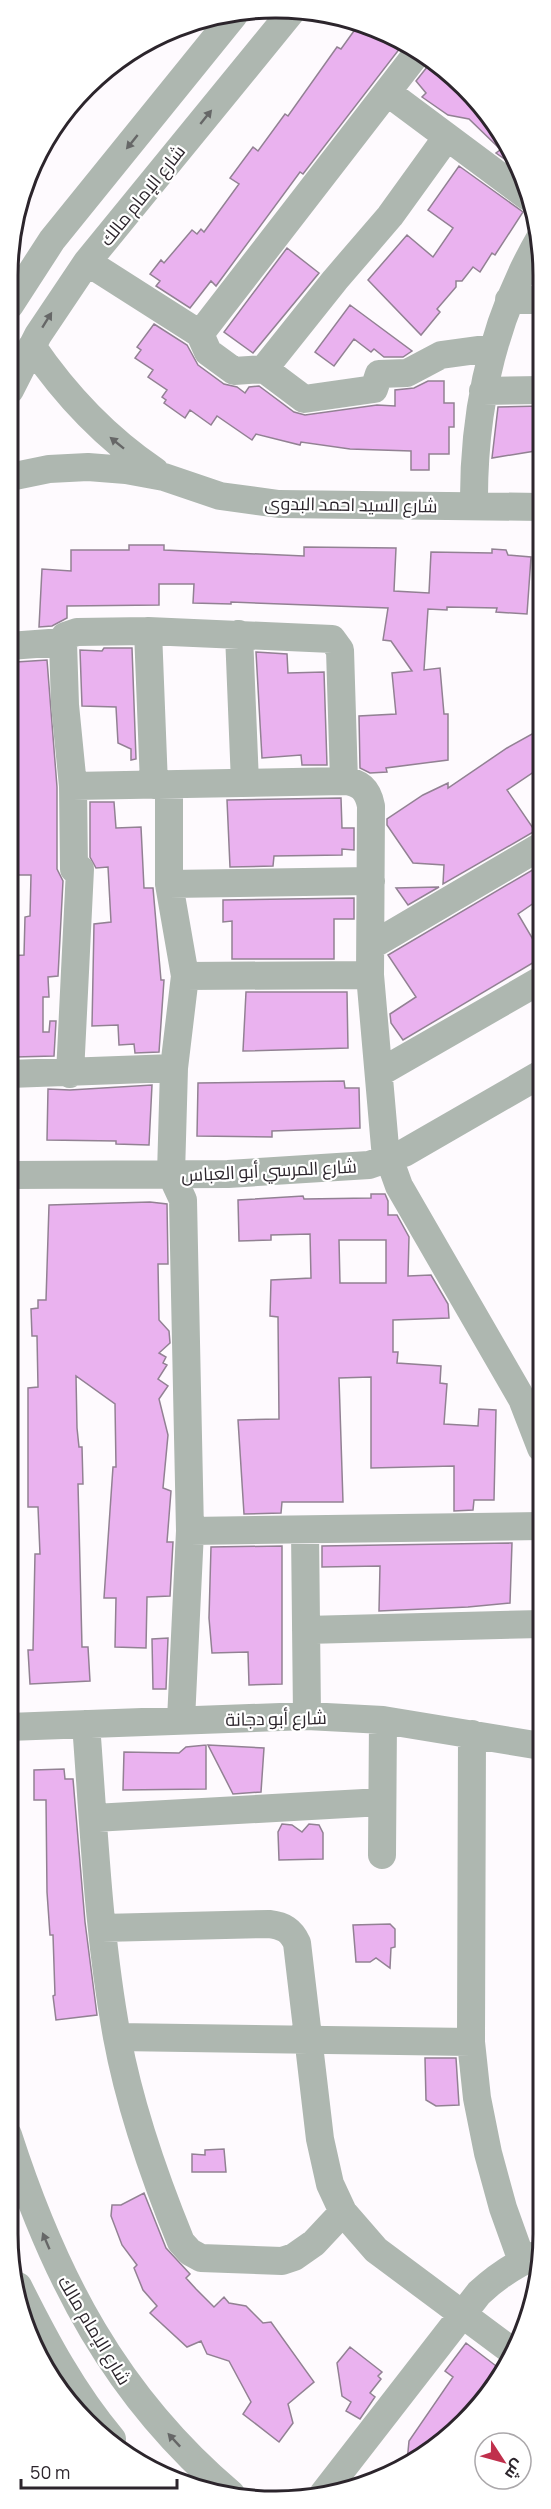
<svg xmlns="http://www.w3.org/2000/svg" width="551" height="2509" viewBox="0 0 551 2509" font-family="Manrope,Cairo,sans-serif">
  <rect width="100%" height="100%" fill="#fefafe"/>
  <!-- building -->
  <path fill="#eab2ef" stroke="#928193" stroke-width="1.5" fill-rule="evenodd" d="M359 24 392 35 404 43 303 174 300 172 216 286 211 281 190 308 156 286 160 281 150 274 161 260 164 263 192 230 197 234 201 229 204 232 239 184 230 178 253 147 258 151 285 114 288 116 337 47 341 49Z
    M431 62 465 86 505 142 498 147 469 119 448 115 422 97 426 93 416 81Z
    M507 145 516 157 520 170 496 153Z
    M459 166 523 212 495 255 492 253 480 272 473 267 462 281H456V287L437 309 440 312 421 335 368 280 407 235 433 257 453 228 428 210Z
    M287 248 319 273 253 353 224 332Z
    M350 305 412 351 403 357H384L374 349 371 352 354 339 334 366 315 352Z
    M154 324 187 345 198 365 224 384 237 387 245 393 249 387 259 386 294 412 305 415 377 405 395 406V390L414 388 428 381H444V403H454V427H449V454H429V470H411V451L350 449 301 442 300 445 256 434 252 440 217 416 211 425 190 410 185 418 164 403 166 400 162 397 167 390 148 377 153 370 135 358 141 350 137 347Z
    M541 406V450L492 458 498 407Z
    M129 545H164V550L304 556V547L396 548 394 591 429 593 431 552 492 553V549L506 550 508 555 531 557 527 614 496 612 497 608 447 607V610L428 609 424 670 440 668 444 714H448V760L386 768 387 772 370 773 360 768 359 716 396 714 392 673 412 671 391 641 383 640 388 608 231 602V604L193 603 194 584H159V605L67 606V618L52 626 39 627 42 569 71 571V550H129Z
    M104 648H132L136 759 131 760V749L118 743 116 707 82 706 80 650 102 651Z
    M256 652 287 654 288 673 324 672 327 765H302L301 755 262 758Z
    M47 660 57 787V869L63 881 58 976 48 977 49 997H43V1032H49L50 1021H56L54 1056 15 1057 9 956 24 955 25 917 30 916 31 875H18L17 835H9V802H18L16 761H12L9 691 17 690 16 662Z
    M541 729V767L507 790 535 831 443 884 444 865 413 863 387 825V819L423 795 448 783V788L507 748Z
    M341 798 342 828H354V850L342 849V855L274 856 273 866 230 867 227 800Z
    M90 802H114L116 828 141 827 144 888H153L161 980H164L159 1052 135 1053 134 1044 119 1045 118 1025 92 1026 94 924 111 922 108 867 96 868 90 857Z
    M541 865V898L518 914 541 953V958L403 1040 391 1023 390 1014 416 997 388 955Z
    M439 887 408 905 396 888Z
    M354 898V919H334V959H232V921L223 922V900Z
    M246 992H347L348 1048 243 1051Z
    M344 1081 345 1088H359L360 1128 272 1131V1137L197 1136 198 1083Z
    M152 1085 149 1145 116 1144V1141L47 1140 48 1089 70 1090Z
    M371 1194H385L388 1201V1215H397L409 1237 408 1276 431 1275 448 1304 449 1318 393 1320V1352H398L397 1363 441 1366 440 1383 447 1384 444 1424 478 1426 479 1409 496 1410 494 1500H474L473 1510 454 1511V1466L371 1468V1377L339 1378 343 1502H282L281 1513 244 1514 238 1420 279 1419 278 1317 270 1316 271 1280 311 1278 310 1234 271 1235V1240L239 1241 238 1200 303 1196 304 1199 371 1198ZM339 1240H386V1283H340Z
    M150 1202 167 1204 168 1264H158L159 1320 169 1331 170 1343 159 1353 166 1357 163 1363 167 1365 158 1379 168 1386 159 1399 168 1435 163 1488 171 1491 167 1542H173L170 1596 147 1597 146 1648 115 1647 116 1598H104L113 1467H116L115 1404 76 1376 77 1428 79 1447H82L83 1484H78L82 1647H88L90 1681 30 1684 28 1650H33L35 1554H40L38 1507H28V1388L38 1387 37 1336H32L31 1309 38 1308V1300H46L49 1205Z
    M512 1543 510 1603 468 1607 379 1611 380 1566 322 1567V1546Z
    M282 1546V1684L249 1685 248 1652 212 1653 209 1618 211 1547Z
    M168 1638 166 1689H153L152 1639Z
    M206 1745V1789L123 1790 124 1752 179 1753 186 1747Z
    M208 1745 264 1748 261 1792 233 1794Z
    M64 1769 65 1779H73L85 1922 97 2015 56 2020 53 1996 55 1995 53 1935H50L47 1892 46 1800H34V1770Z
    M282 1824 292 1825 302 1832 309 1824 319 1825 323 1833V1859L279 1860 278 1832Z
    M390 1924 395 1929V1947L391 1948 390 1968 376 1958 370 1962H356L353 1925Z
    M425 2058H456L459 2105 436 2106 426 2100Z
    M224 2149 226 2172H192V2154L205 2155V2150Z
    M144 2193 166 2248 190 2274 186 2278 196 2289 214 2307 224 2297 229 2303 246 2306 263 2323 271 2322 314 2382 288 2404 293 2423 279 2442 243 2414 251 2402 229 2361 207 2354 201 2341 187 2347 150 2313 157 2306 143 2290 134 2268 137 2265 122 2245 111 2216 112 2205H121Z
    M466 2343 504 2372 439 2446 407 2462 409 2441 453 2377 445 2371Z
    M350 2347 382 2372 378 2376 381 2379 370 2393 375 2397 360 2419 346 2411 351 2402 342 2396 337 2363Z"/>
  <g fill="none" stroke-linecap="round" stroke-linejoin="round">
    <!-- minor -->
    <path stroke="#aeb7b0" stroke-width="28" d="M387 92 528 197
      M87 262 200 334 208 352 234 371 264 369 304 399 374 389 379 374 407 373 441 355 492 348
      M509 300H541
      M10 305 52 240 234 15
      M200 334 418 52
      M32 346C66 396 105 437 155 471
      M264 369 335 280 390 216 447 137
      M10 390 38 335 87 262 292 11
      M483 391 541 390
      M10 477 49 469 88 467 126 470 164 477 220 496 279 504 541 507
      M474 506C473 411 492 321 540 238
      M148 631 154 785
      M239 634 245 783
      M63 642 65 705 73 786 74 869H80L70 1074
      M9 646 63 642 65 636 77 632 148 631 332 639 340 650 344 781
      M169 785V884L185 976 174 1068 171 1174 183 1200 190 1531 181 1720
      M73 786 344 781C360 782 368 790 371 806L370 975 385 1147 399 1186 522 1399 541 1448
      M169 884 371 881
      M371 946 541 846
      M185 976 370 975
      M379 1073 541 980
      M9 1074 174 1068
      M9 1175 228 1174 369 1165 404 1153 541 1074
      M190 1531 541 1526
      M305 1531 307 1716
      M306 1630 541 1624
      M86 1724C94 1828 98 1934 117 2037 130 2108 154 2176 181 2242L190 2252 201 2258 282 2261 294 2257 314 2243 343 2212
      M8 1727 307 1716 383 1720 541 1746
      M472 1734 471 2042 477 2098 488 2153 503 2208 522 2261
      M94 1818 382 1802
      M382 1855 383 1720
      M102 1928 269 1924C284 1926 291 1930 297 1943L320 2139 330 2184 343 2212 376 2250 513 2352
      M117 2037 471 2042
      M8 2135C54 2277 115 2396 231 2494
      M18 2286C45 2340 73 2393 112 2439
      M323 2494 479 2293C498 2275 517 2263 541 2253"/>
  </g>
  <!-- one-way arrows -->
  <defs><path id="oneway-solid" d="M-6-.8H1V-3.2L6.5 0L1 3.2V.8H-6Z" transform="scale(1.5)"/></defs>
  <g fill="#666767">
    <use href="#oneway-solid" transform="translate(206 117) rotate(-51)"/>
    <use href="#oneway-solid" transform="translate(132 142) rotate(129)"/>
    <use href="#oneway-solid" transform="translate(47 320) rotate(-58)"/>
    <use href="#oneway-solid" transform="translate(117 443) rotate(-141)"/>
    <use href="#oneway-solid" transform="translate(46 2241) rotate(-113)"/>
    <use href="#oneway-solid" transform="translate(174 2440) rotate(-133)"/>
  </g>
  <g text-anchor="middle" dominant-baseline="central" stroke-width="4.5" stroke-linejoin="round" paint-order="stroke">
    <!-- street labels -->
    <g font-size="18" fill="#2c252c" stroke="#fff">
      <text transform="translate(142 195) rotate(-51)">شارع الإمام مالك</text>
      <text transform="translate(351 504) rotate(1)">شارع السيد احمد البدوى</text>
      <text transform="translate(269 1170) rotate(-3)">شارع المرسي أبو العباس</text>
      <text transform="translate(276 1718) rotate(-1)">شارع أبو دجانة</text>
      <text transform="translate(95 2330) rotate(59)">شارع الإمام مالك</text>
    </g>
  </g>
  <!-- crop -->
  <path d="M0 0H551V2509H0ZM275 18H276A257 257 0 0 1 533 275V2234A257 257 0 0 1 276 2491H275A257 257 0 0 1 18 2234V275A257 257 0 0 1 275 18Z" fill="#fff" fill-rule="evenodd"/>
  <path fill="none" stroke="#2c252c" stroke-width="3" d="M275 18H276A257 257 0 0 1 533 275V2234A257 257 0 0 1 276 2491H275A257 257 0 0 1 18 2234V275A257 257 0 0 1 275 18Z"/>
  <!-- north arrow -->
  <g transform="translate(503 2461) rotate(126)"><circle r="28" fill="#ffffff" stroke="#aba8ab" stroke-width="1.5"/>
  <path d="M0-4.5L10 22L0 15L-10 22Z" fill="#c0304c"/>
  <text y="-9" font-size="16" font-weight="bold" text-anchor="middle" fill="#2c252c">ش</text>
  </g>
  <!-- scale -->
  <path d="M21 2479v9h156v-9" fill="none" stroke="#2c252c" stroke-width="3"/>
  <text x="30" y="2479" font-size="18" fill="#2c252c" stroke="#ffffff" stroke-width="4.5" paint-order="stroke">50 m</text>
</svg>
